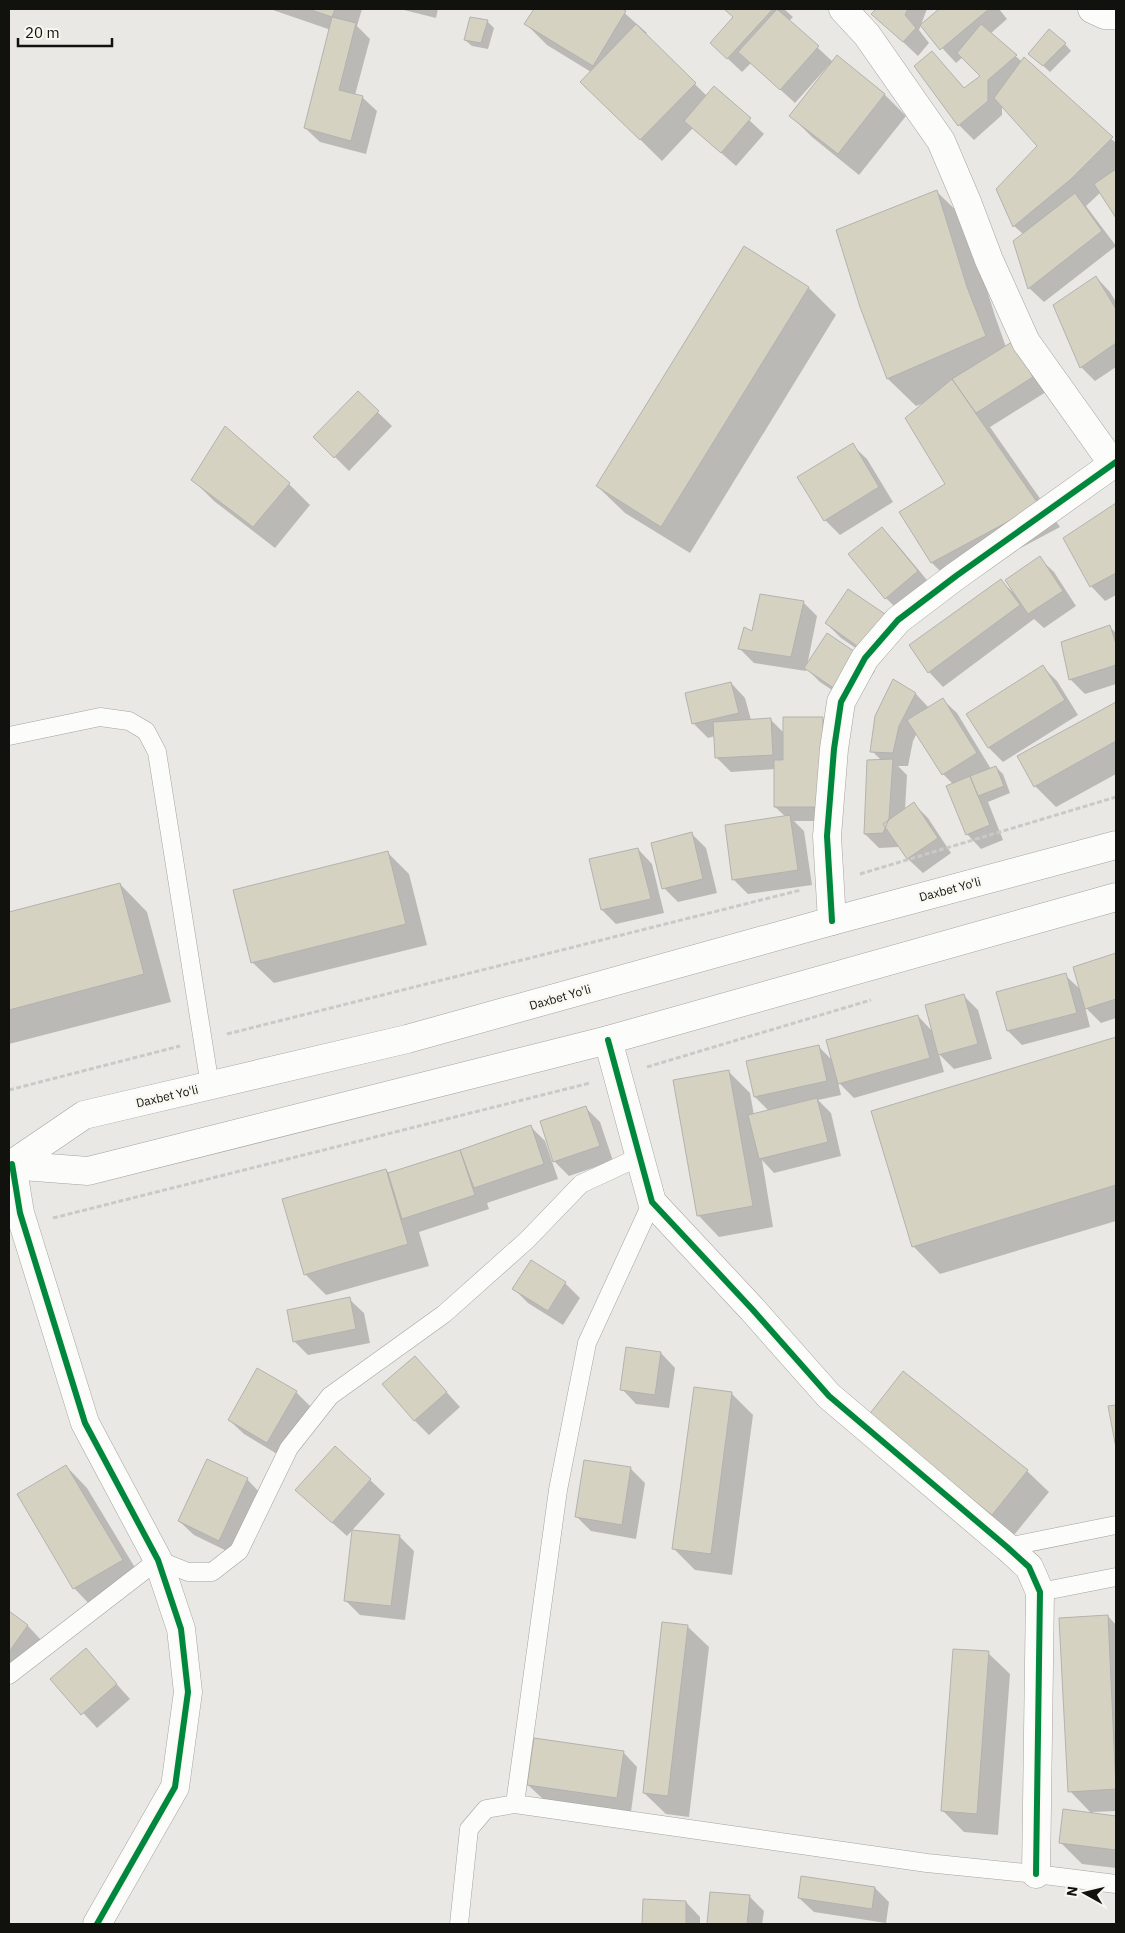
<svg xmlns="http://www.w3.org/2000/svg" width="1125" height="1933" viewBox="0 0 1125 1933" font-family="'IBM Plex Sans',sans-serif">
  <rect width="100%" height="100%" fill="#e9e8e4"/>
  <!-- shadow -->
  <path fill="#0003" d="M270 9H362L357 26 370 39 355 95 362 97 377 111 366 154 320 142 305 128 331 30Z
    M400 9H438L436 18Z
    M535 9H620L647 33 645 35 707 96 715 88 764 134 736 166 693 128 662 161 603 103 591 72 547 45 526 24Z
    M725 9H784L793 17 789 21 833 62 837 57 885 95 906 116 859 175 812 137 791 116 830 67 828 66 795 103 751 63 742 72 726 57 734 18Z
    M877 9H927L919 30 929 43 918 56 873 14Z
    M941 9H999L1007 19 990 34 1116 143V216L1101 192 1086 206 1116 246 1044 302 1029 288 1014 241 1023 234 1014 226 997 189 1039 146 1002 105V115L974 140 959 125 916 66 932 52 965 89 981 76 963 57 956 63 921 25Z
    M487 21 494 28 488 49 472 46 465 40Z
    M1065 44 1071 51 1050 72 1030 54Z
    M937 192 965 219 995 316 1006 347 1012 343 1046 392 990 427 1060 527 953 584 932 563 901 512 947 484 924 403 916 406 888 379 861 307Z
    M744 248 809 288 836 315 690 553 625 513 597 486Z
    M1096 277 1110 292 1116 302V367L1095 381 1081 367Z
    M358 393 392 426 349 471 315 437Z
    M852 445 867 459 893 502 840 535 825 520 799 477Z
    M192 479 289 484 310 505 275 548 214 501Z
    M1116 504V595L1105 601 1091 586 1064 538Z
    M882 528 896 543 932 586 900 612 886 598Z
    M1039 558 1054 572 1076 606 1044 628 1034 619 943 687 929 672 910 646 1001 581 1016 595Z
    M803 602 817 616 807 666 861 657 875 671 853 704 820 682 806 668V671L754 663 740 649 753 633Z
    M826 623 901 632 879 664 841 638Z
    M1109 626 1116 633V684L1085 694 1070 679Z
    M1043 667 1057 681 1078 715 1003 762 989 748 968 714Z
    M894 681 916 694 929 708 942 699 957 713 991 769 996 767 1003 774 1010 793 988 802 1003 840 981 849 967 834 953 784 943 774 917 733 913 741 908 766H898L907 775 905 810 914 804 928 818 951 853 923 873 908 859 899 845 898 847 879 848 865 834 882 761 872 751Z
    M731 683 745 698 751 720 770 719 784 733 822 718 837 732V821H794L804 831 812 885 748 894 734 880 786 817 775 807V769L731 772 717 758 715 736 708 738 694 724 687 694Z
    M1116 703V774L1056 807 1035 786 1019 757Z
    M692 834 706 848 717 893 678 902 664 888Z
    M638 849 652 864 664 913 616 924 602 910Z
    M387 852 409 874 427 945 274 983 252 962Z
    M120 884 147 912 171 1002 9 1044V913Z
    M1116 955V1018L1101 1023 1085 1007 1090 1027 1022 1045 1008 1031 998 993 1065 975 1081 990 1074 967Z
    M964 996 978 1010 992 1059 954 1069 939 1054 944 1072 854 1098 838 1082 841 1095 818 1100 831 1113 841 1156 774 1173 762 1160 773 1227 719 1237 698 1215 729 1072 750 1093 754 1115 769 1111 755 1097 818 1046 833 1061 918 1016 933 1032Z
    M1116 1038V1221L940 1274 913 1246 873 1111Z
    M586 1108 600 1122 613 1161 569 1176 554 1161Z
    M530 1126 545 1141 558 1179 487 1203 489 1209 419 1232 429 1266 326 1295 305 1274 386 1170 390 1174Z
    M531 1262 565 1283 580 1298 563 1325 528 1303 514 1289Z
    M349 1299 364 1313 370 1343 308 1355 294 1341Z
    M661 1353 675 1368 669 1408 636 1404 622 1389Z
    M415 1357 460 1407 429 1435 414 1420Z
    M258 1370 296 1392 311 1407 282 1457 244 1434 229 1420Z
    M732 1394 753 1415 732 1575 695 1570 674 1549Z
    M891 1437 1027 1471 1049 1492 1014 1535Z
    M335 1447 385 1494 347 1536 311 1504Z
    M66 1466 87 1488 143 1581 95 1610 74 1588Z
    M630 1468 645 1483 636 1539 591 1531 577 1517Z
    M247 1479 261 1494 233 1554 194 1535 179 1521Z
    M399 1536 414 1551 405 1620 360 1615 345 1600Z
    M9 1612 28 1626 42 1641 9 1685Z
    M1108 1616 1116 1625V1811L1093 1812V1814L1116 1817V1868L1082 1864 1060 1842 1092 1814 1070 1791Z
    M687 1626 709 1647 689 1817 666 1814 644 1793Z
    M86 1650 130 1699 97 1728 52 1679Z
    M988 1653 1010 1674 998 1835 964 1832 943 1811Z
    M623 1752 637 1767 631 1812 543 1799 528 1785Z
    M875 1888 889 1902 886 1923 814 1912 799 1898Z
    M711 1893 749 1896 764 1911 762 1924H708Z
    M644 1901 686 1902 700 1917V1924H644Z"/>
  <!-- building -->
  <path fill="#d6d2c2" stroke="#b3b2af" d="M308 9H335L332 17Z
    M534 9H623L626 11 593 66 524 24Z
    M724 9H773L727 59 710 43 733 17Z
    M777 9 819 46 780 90 738 52Z
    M876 9H908L905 15 916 28 903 42 871 14Z
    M939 9H989L940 50 920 25Z
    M332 17 356 23 339 90 363 96 351 141 304 128Z
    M470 17 488 20 481 43 464 40Z
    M636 24 696 83 640 140 580 82Z
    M981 24 1017 55 988 80V101L958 126 914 66 932 51 964 88 980 76 957 53Z
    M1049 29 1066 43 1043 66 1028 54Z
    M837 55 885 94 838 154 789 116Z
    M1024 57 1113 137 1071 179 1013 227 996 189 1037 146 994 98Z
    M714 86 751 118 721 153 684 121Z
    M1116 169V218L1094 184Z
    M937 190 967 287 986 336 887 379 860 307 836 230Z
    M1075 193 1102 231 1028 289 1013 241Z
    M744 246 809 287 661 527 596 486Z
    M1096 276 1116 309V343L1080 368 1053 305Z
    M1012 342 1033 377 976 413 952 379Z
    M952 379 1039 505 931 563 899 512 945 484 905 418Z
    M358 391 379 411 334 458 313 437Z
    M225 426 290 483 253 527 191 480Z
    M853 443 879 487 824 521 797 477Z
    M1116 503V573L1090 587 1063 538Z
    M882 527 918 571 885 599 848 554Z
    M1040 556 1063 591 1028 614 1005 580Z
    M1001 579 1020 605 928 673 909 645Z
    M848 589 888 616 864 651 825 623Z
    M760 594 804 601 791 657 738 649 744 627 752 631Z
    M1110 625 1116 644V665L1069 680 1061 642Z
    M827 633 861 656 838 691 804 668Z
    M1043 665 1065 700 988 748 966 714Z
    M893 679 916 693 899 726 893 753 870 752 875 716Z
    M731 682 739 713 692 724 685 693Z
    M943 698 977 753 942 775 907 720Z
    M1116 702V741L1034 787 1017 756Z
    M783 717H823V807H774V760H783Z
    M771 718 773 755 715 758 713 722Z
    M893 759 889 819 883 833 864 834 867 760Z
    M996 766 1004 786 978 796 970 776Z
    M970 776 990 825 966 835 946 786Z
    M914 802 938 838 907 859 883 824Z
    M790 815 798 870 732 880 725 825Z
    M692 832 703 879 662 889 651 843Z
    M638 848 651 899 601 910 589 859Z
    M388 851 406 924 251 963 233 890Z
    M120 883 144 974 9 1010V912Z
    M1116 953V999L1085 1009 1073 967Z
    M1066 973 1077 1013 1007 1031 996 992Z
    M964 994 978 1044 938 1055 925 1005Z
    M918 1015 930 1058 838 1084 826 1040Z
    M1116 1037V1185L912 1247 871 1111Z
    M819 1045 827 1081 754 1097 746 1061Z
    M729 1070 753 1206 697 1216 673 1080Z
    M817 1098 828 1142 759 1159 748 1115Z
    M586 1106 600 1146 553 1162 540 1121Z
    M531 1125 544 1164 474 1188 460 1150Z
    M460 1150 475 1195 402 1219 388 1173Z
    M386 1169 408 1244 304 1275 282 1199Z
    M531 1260 566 1282 548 1311 512 1289Z
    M350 1297 356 1329 293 1342 287 1310Z
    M626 1347 661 1352 655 1395 620 1390Z
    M415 1356 447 1392 414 1421 382 1384Z
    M257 1368 297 1391 267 1443 228 1420Z
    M903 1371 1028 1470 992 1515 868 1416Z
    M694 1387 732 1392 711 1554 672 1549Z
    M1116 1405V1448L1108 1406Z
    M335 1446 371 1479 332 1523 295 1490Z
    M207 1459 248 1478 219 1541 178 1521Z
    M584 1460 631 1467 622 1525 575 1517Z
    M66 1465 123 1560 73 1589 17 1494Z
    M352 1530 400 1535 391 1606 344 1601Z
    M9 1611 28 1625 9 1652Z
    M1108 1615 1116 1789 1068 1792 1059 1618Z
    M662 1622 688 1625 668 1796 643 1793Z
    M86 1648 117 1684 81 1715 50 1679Z
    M953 1649 989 1651 977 1814 941 1811Z
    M534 1738 624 1751 617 1798 527 1785Z
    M1063 1809 1116 1816V1850L1059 1843Z
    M801 1876 875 1887 872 1909 798 1898Z
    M710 1892 750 1895 747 1924H707Z
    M643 1899 686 1901V1924H642Z"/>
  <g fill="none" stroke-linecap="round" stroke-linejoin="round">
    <defs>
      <path id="lane" d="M9 736 100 717 129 721 146 731 157 752 210 1086
        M1007 1547 1116 1525
        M1040 1592 1116 1577
        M9 1675 158 1560 188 1572H212L239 1551 289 1448 330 1396 444 1314 527 1240 581 1184 639 1157
        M515 1804 927 1863 1036 1874 1116 1884
        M459 1924 469 1829 486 1809 515 1804 558 1490 587 1343 652 1202"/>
      <path id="street" d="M843 9 867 35 941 141 967 202 989 260 1026 342 1113 464
        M1092 9 1105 15H1116
        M832 921 827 836 834 749 841 702 865 658 898 620 956 576 1116 462
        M608 1040 652 1202 752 1309 829 1396 1007 1547 1029 1567 1040 1592 1036 1874
        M12 1164 20 1213 85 1423 158 1560 181 1629 188 1692 175 1787 97 1924"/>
      <path id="primary" d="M12 1164 84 1115 407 1039 832 921 1116 845
        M9 1165 88 1171 608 1040 1116 897"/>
    </defs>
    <!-- lane casing -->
    <use href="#lane" stroke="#a4a3a0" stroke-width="19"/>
    <!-- street casing -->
    <use href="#street" stroke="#a4a3a0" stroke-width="29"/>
    <!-- primary casing -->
    <use href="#primary" stroke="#a4a3a0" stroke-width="29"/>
    <!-- path -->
    <path stroke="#c9c9c8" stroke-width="3" stroke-dasharray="5 2.5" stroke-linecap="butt" d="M860 874 1116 797
      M227 1034 801 890
      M647 1067 871 1000
      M9 1090 180 1046
      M53 1218 590 1083"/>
    <!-- lane -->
    <use href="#lane" stroke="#fcfcfb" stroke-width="18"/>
    <!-- street -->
    <use href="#street" stroke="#fcfcfb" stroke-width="28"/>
    <!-- primary -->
    <use href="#primary" stroke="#fcfcfb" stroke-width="28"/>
    <defs>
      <path id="cycleway" d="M832 921 827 836 834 749 841 702 865 658 898 620 956 576 1116 462
        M608 1040 652 1202 752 1309 829 1396 1007 1547 1029 1567 1040 1592 1036 1874
        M12 1164 20 1213 85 1423 158 1560 181 1629 188 1692 175 1787 97 1924"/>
    </defs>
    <!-- cycleway casing -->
    <use href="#cycleway" stroke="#f8f7f0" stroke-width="9"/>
    <!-- cycleway -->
    <use href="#cycleway" stroke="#00873e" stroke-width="6"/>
  </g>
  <g text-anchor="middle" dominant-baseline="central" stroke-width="4.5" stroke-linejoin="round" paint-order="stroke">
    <!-- street labels -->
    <g font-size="12" fill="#11110e" stroke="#f8f7f0">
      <text transform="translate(950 889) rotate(-15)">Daxbet Yo'li</text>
      <text transform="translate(560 997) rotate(-16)">Daxbet Yo'li</text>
      <text transform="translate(167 1096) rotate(-13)">Daxbet Yo'li</text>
    </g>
  </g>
  <!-- border -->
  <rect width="1125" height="1933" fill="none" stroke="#11110e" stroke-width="20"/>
  <!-- north arrow -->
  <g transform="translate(1085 1893) rotate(278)" stroke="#f8f7f0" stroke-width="4" paint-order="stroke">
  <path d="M0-4L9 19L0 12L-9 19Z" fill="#11110e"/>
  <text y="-8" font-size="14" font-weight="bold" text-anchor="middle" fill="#11110e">N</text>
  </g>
  <!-- scale -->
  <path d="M18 38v8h94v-8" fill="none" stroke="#11110e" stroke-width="2.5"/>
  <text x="25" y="38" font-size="15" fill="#11110e" stroke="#f8f7f0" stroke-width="4" paint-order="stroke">20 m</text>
</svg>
